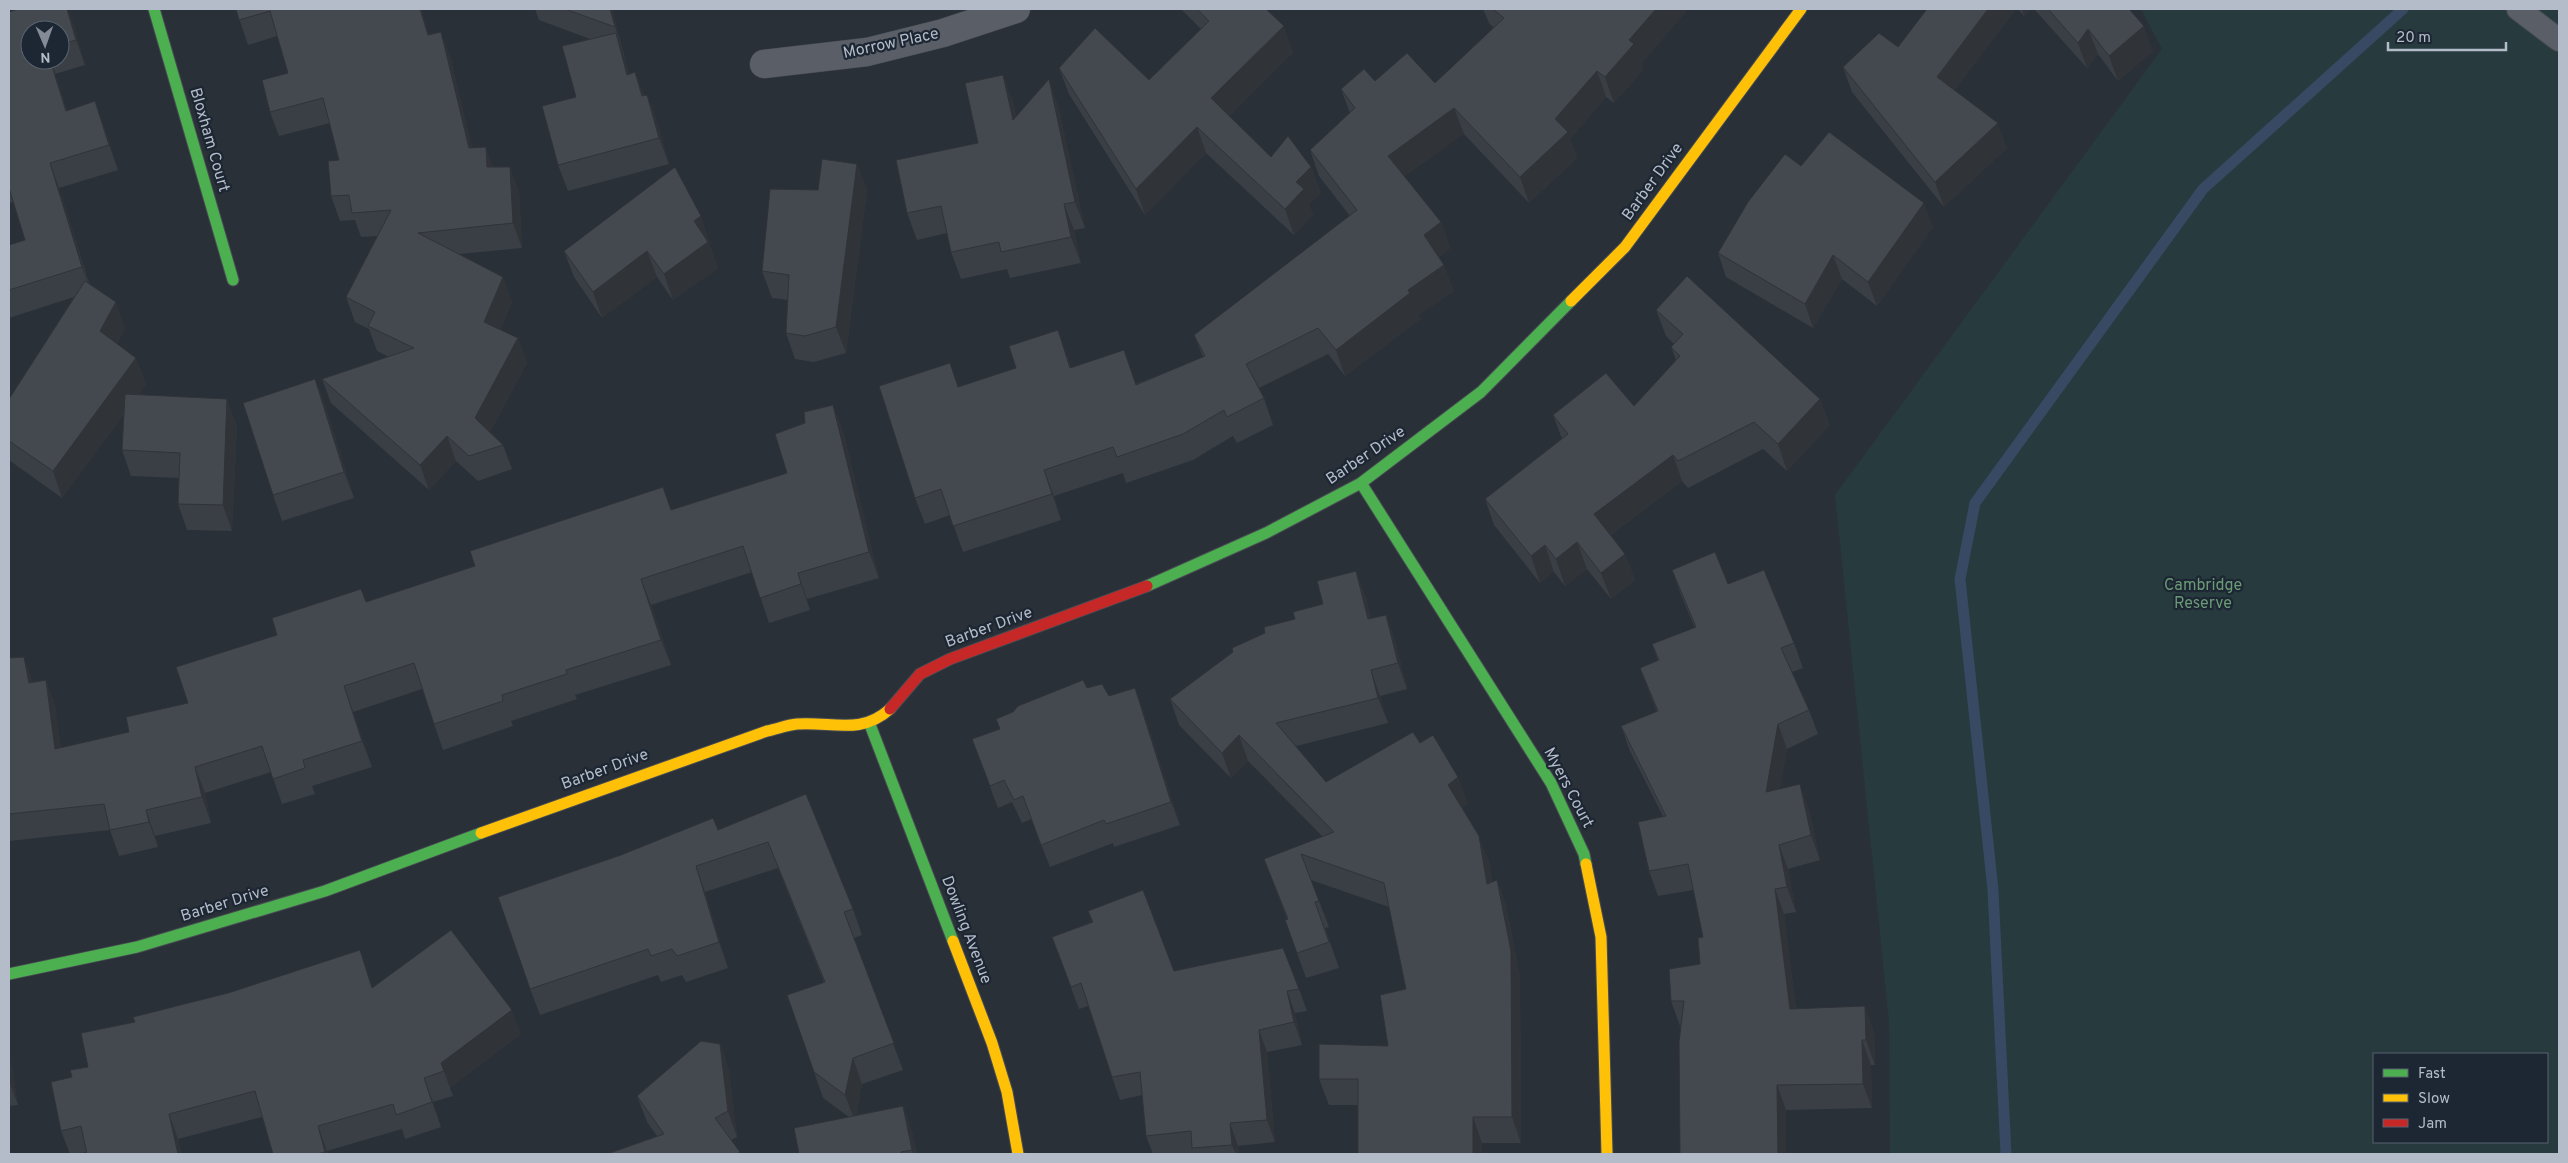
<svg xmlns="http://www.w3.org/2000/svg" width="2568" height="1163" viewBox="0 0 2568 1163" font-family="Overpass,sans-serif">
  <rect width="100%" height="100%" fill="#2a3038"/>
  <!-- green -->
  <path fill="#273a3e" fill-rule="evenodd" d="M2141 9H2559V1154H1890L1889 1021 1835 495 2162 49ZM2374 1054H2547V1142H2374Z"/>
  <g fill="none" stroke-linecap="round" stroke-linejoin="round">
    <!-- stream -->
    <path stroke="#384963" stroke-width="11" d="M2006 1154 1993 890 1960 579 1975 503 2203 189 2403 9"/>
    <defs>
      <path id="lane" d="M2518 9 2559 40"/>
      <path id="street" d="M764 64 867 52 943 33 1016 9"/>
      <path id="fast" d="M154 9 233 280
        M1361 483 1551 783 1584 854 1586 864
        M1147 586 1266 533 1361 483 1481 392 1571 301
        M869 722 953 941
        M9 974 137 947 325 891 481 833"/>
      <path id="slow" d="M1571 301 1625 247 1801 9
        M481 833 767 731C777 729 787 725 797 724 831 721 860 736 890 709
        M1586 864 1601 937 1607 1154
        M953 941 992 1043 1007 1092 1018 1154"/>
      <path id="jam" d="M890 709 920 674 950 659 1147 586"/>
    </defs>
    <!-- lane casing -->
    <use href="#lane" stroke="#484c53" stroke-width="24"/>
    <!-- street casing -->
    <use href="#street" stroke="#484c53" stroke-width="29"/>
    <!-- fast casing -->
    <use href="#fast" stroke="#484c53" stroke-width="13"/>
    <!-- slow casing -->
    <use href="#slow" stroke="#484c53" stroke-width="13"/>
    <!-- jam casing -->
    <use href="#jam" stroke="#484c53" stroke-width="13"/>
    <!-- lane -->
    <use href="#lane" stroke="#5a5e66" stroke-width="22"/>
    <!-- street -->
    <use href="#street" stroke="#5a5e66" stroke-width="28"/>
    <!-- fast -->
    <use href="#fast" stroke="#4caf50" stroke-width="11"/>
    <!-- slow -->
    <use href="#slow" stroke="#ffc107" stroke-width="11"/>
    <!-- jam -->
    <use href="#jam" stroke="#c62828" stroke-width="11"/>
  </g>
  <!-- wall -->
  <path fill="#3a3f45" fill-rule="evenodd" d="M236 9H421L429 35 450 56 472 148 519 191 522 248 459 254 503 277 512 302 500 330 518 338 527 363 490 432 503 445 512 469 478 481 456 461 429 490 331 403 322 379 389 357 377 351 369 329 355 322 346 297 377 236 361 237 355 220 340 221 331 196 339 160 330 123 279 136 270 112 288 73 277 36 248 45Z
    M535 9H612L623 52V51L629 74 635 72 644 96 647 95 657 121 669 164 568 191 558 165 590 39 539 20Z
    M1181 9H1266L1293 52 1229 116 1271 157 1311 167 1321 193 1309 204 1313 215 1294 235 1206 153 1145 215 1069 94 1059 68 1149 80 1201 29Z
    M1483 9H1688L1641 64 1643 70 1614 103 1606 97 1570 139 1577 158 1529 203 1464 134 1404 176 1441 222 1450 248 1439 257 1454 291 1418 315 1420 319 1345 376 1328 354 1259 388 1264 398 1273 425 1237 443 1233 436 1193 460 1126 483 1123 473 1054 496 1061 520 963 552 950 515 925 524 915 498 950 363 958 387 1067 356 1071 368 1136 384 1203 357 1194 335 1350 216 1319 176 1310 150 1350 113 1341 89 1375 81 1435 83 1494 28 1489 23Z
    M1927 9H2016L1954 90 2007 148 1944 207 1852 92 1843 67 1898 47Z
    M2018 9H2031L2024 16Z
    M2034 9H2129L2153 51 2118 81 2098 54 2087 68Z
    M9 12 72 20 85 65 55 74 67 111 104 126 118 170 59 188 89 283 125 329 117 344 136 358 146 384 138 395 237 425 232 531 187 530 178 504 179 478 131 476 122 450 124 414 62 498 9 460V399L74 297 9 318V245L25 240 13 202 9 203ZM60 30V60H30Z
    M1013 101 1016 116 1058 105 1085 228 1074 230 1081 263 1010 278 1007 269 961 279 951 252 947 233 917 240 907 213 978 143Z
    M857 164 867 190 846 353 814 362 795 359 786 333 788 300 772 298 762 271 818 190Z
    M1801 166 1933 227 1877 306 1842 279 1813 328 1726 277 1718 253Z
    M710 242 709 244 718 268 673 300 657 277 602 318 574 277 564 251Z
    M1656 310 1820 399 1830 425 1787 471 1763 449 1688 488 1682 481 1611 535 1625 554 1635 580 1611 599 1587 569 1565 586 1554 572 1540 583 1494 525 1485 499 1562 439 1553 415 1634 406 1676 360 1671 347 1674 344 1666 336Z
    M315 379 325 405 354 498 282 521 273 495Z
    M843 431 879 578 807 599 810 610 769 623 752 572 651 605 671 665 575 695 577 699 511 721 513 726 443 750 422 689 353 712 372 767 312 786 315 794 282 804 271 772 205 793 211 823 155 836 158 847 119 856 110 830 9 841V658L33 682 46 680 55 706 61 748 129 732 188 703 277 635 366 602 475 566 663 487 671 510 787 473Z
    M1672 570 1728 584 1794 643 1803 668 1792 672 1809 710 1818 734 1787 749 1780 788 1809 809 1820 860 1788 869 1796 912 1784 914 1796 1009 1874 1031 1875 1065H1871L1872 1108 1786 1110 1680 1026 1671 1001 1700 964 1703 937 1693 890 1658 896 1649 871 1663 816 1630 751 1621 726 1657 712 1640 668 1658 661 1652 644 1695 628 1681 595Z
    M1366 597 1371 619 1386 615 1395 641 1407 689 1380 696 1388 723 1296 746 1326 782 1420 743 1468 803 1462 807 1489 861 1492 882 1497 880 1506 905 1520 977 1521 1143H1482L1358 1105H1329L1319 1079 1388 1046 1406 989 1389 907 1311 880 1329 927 1325 928 1339 968 1306 978 1297 953 1287 919 1264 859 1323 837 1248 761 1231 778 1179 725 1170 699 1295 619Z
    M1087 688 1109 696 1135 688 1143 710 1180 825 1114 847 1113 843 1050 867 1031 819 1022 823 1012 802 998 808 972 739 1000 729Z
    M806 794 853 909 862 935 854 938 903 1070 862 1084 856 1115 903 1106 912 1132 917 1154H799L849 1117 823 1098 814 1072 824 982 778 868 705 892 728 968 686 982 682 975 661 982 658 975 540 1015 530 989 718 830Z
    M1088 911 1174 971 1299 989 1307 1011 1295 1013 1302 1045 1267 1052 1275 1142 1238 1146 1239 1154H1153L1146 1136 1142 1095 1120 1100 1112 1077 1088 1006 1079 1009 1052 937 1092 922Z
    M373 987 521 1034 450 1088 453 1096 433 1102 441 1127 405 1139 402 1129 327 1151 328 1154H273L262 1117 178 1139 181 1154H87V1152L76 1154H70L61 1131 72 1077 88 1067Z
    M720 1044 729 1071 737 1137 731 1140 741 1154H607L657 1136 647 1122 637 1096Z
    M9 1059 12 1068 18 1105 9 1106Z"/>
  <!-- shaded-wall -->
  <path fill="#303338" d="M67 9H68L72 20 85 65 76 40Z
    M420 9H421L437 60 428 35Z
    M610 9H612L623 52 615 27Z
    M1656 9H1688L1641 64 1643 70 1614 103 1605 77 1629 40Z
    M1988 9H2016L1946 102 1937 77Z
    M2022 9H2031L2024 16Z
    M1284 26 1293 52 1221 124 1211 98Z
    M2144 26 2153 51 2118 81 2109 56Z
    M2088 29 2098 54 2087 68 2078 43Z
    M441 32 450 56 478 173 469 148Z
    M616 33 625 59 637 101 627 75Z
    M50 60 55 74 74 136 66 111Z
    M1597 71 1606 97 1570 139 1577 158 1529 203 1520 177 1555 119Z
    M635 72 645 99 642 96Z
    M1003 75 1013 101 1022 146 1013 120Z
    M1049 79 1058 105 1085 228 1075 202Z
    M647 95 657 121 669 164 659 138Z
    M95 101 104 126 118 170 109 145Z
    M1454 108 1464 134 1397 182 1388 156Z
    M1998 123 2007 148 1944 207 1935 182Z
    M1197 127 1206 153 1145 215 1136 189Z
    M486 147 494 171 487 167Z
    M50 163 59 188 91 292 82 267Z
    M857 164 867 190 846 353 836 327Z
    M510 167 519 191 522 248 513 223Z
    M1311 167 1321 193 1309 204 1313 215 1294 235 1285 209 1296 182Z
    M1924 203 1933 227 1877 306 1868 282Z
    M1064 204 1074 230 1081 263 1071 237Z
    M701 216 710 242 709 244 718 268 673 300 664 274 694 221Z
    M1441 222 1450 248 1434 261 1424 235Z
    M647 251 657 277 602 318 593 292Z
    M1833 255 1842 279 1813 328 1805 304Z
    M1444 265 1454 291 1418 315 1420 319 1345 376 1336 350 1408 290Z
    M503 277 512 302 493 346 484 322Z
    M116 302 125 329 110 357 100 331Z
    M1058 330 1067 356 1080 395 1070 368Z
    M518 338 527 363 484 443 475 418Z
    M136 358 146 384 62 498 53 471Z
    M315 379 325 405 354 498 344 472Z
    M227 399 237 425 232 531 223 505Z
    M1820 399 1830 425 1787 471 1778 444Z
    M833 405 843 431 879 578 869 552Z
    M447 436 456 461 429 490 420 465Z
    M1673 455 1682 481 1604 540 1594 514Z
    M1044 470 1054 496 1061 520 1052 494Z
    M1577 542 1587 569 1565 586 1556 559Z
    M1545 545 1554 572 1540 583 1531 556Z
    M1625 554 1635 580 1611 599 1601 573Z
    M1356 571 1366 597 1378 645 1368 619Z
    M798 573 807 599 810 610 801 584Z
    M641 579 651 605 671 665 661 640Z
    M1386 615 1395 641 1407 689 1398 663Z
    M24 657 33 682 29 683Z
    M1371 670 1380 696 1388 723 1378 698Z
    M46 680 55 706 65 775 55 749Z
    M344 686 353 712 372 767 362 741Z
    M1135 688 1143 710 1180 825 1171 802Z
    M1778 724 1787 749 1775 817 1766 792Z
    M1239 735 1248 761 1231 778 1222 753Z
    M195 767 205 793 211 823 202 797Z
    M1458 777 1468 803 1457 810 1448 785Z
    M1800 784 1809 809 1820 860 1811 835Z
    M146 810 155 836 158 847 149 822Z
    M1479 836 1489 861 1496 910 1487 884Z
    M1779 845 1788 869 1796 912 1787 887Z
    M696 866 705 892 728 968 719 942Z
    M1497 880 1506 905 1520 977 1521 1143 1512 1117Z
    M1775 889 1784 914 1799 1034 1790 1009Z
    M1287 991 1295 1013 1302 1045 1294 1022Z
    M1865 1006 1874 1031 1875 1065 1866 1040Z
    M512 1010 521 1034 450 1088 453 1096 441 1063Z
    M1259 1030 1267 1052 1275 1142 1267 1120Z
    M1862 1040 1871 1065 1872 1108 1863 1084Z
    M720 1044 729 1071 737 1137 728 1111Z
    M853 1058 862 1084 855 1121 845 1095Z
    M9 1059 12 1068 18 1105 9 1081Z
    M424 1078 433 1102 441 1127 432 1102Z
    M1777 1085 1786 1110V1154H1778Z
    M903 1106 912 1132 917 1154H913L912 1150Z
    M169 1114 178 1139 181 1154H178Z
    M1473 1117 1482 1143V1154H1473Z
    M1230 1123 1238 1146 1239 1154H1236L1232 1145Z
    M318 1126 328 1154H326L325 1152Z"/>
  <!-- building -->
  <path fill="#444950" stroke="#303338" d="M18 9H67L76 40 60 45V30H30V60H50L66 111 95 101 109 145 50 163 82 267 9 290V245L25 240 9 188V12Z
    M236 9H420L428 35 441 32 469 148 486 147 487 167H510L513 223 418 233 503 277 484 322 518 338 475 418 503 445 469 456 447 436 420 465 322 379 414 348 368 326 375 312 346 297 391 210 352 213 349 195 331 196 328 161 339 160 323 98 270 112 262 80 288 73 270 11 239 20Z
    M565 9H610L615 27Z
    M1197 9H1266L1284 26 1211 98 1271 157 1288 136 1311 167 1296 182 1304 189 1285 209 1197 127 1136 189 1059 68 1095 28 1149 80 1209 21Z
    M1493 9H1656L1629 40 1634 44 1605 77 1597 71 1555 119 1568 132 1520 177 1454 108 1388 156 1441 222 1424 235 1444 265 1408 290 1410 293 1336 350 1318 328 1246 364 1264 398 1227 417 1224 410 1183 434 1117 457 1113 447 1044 470 1052 494 953 526 941 489 915 498 879 386 950 363 958 387 1016 368 1009 346 1058 330 1070 368 1124 350 1136 385 1205 356 1194 335 1357 210 1310 150 1355 108 1341 89 1364 69 1375 81 1407 53 1435 83 1504 18Z
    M1927 9H1988L1937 77 1998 123 1935 182 1843 67 1879 33 1898 47Z
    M2048 9H2129L2144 26 2109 56 2088 29 2078 43Z
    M616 33 627 75 635 72 642 96 647 95 659 138 558 165 542 106 576 97 562 46Z
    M1003 75 1013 120 1049 79 1075 202 1064 204 1071 237 1001 252 999 242 951 252 941 206 907 213 896 160 978 143 965 83Z
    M1829 132 1924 203 1868 282 1833 255 1805 304 1718 253 1748 202 1785 154 1801 166Z
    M822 159 857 164 836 327 805 336 786 333 789 275 762 271 770 189 818 190Z
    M675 167 701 216 694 221 708 242 664 274 647 251 593 292 564 251Z
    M1687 276 1820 399 1778 444 1754 422 1678 461 1673 455 1594 514 1625 554 1601 573 1577 542 1556 559 1545 545 1531 556 1485 499 1568 434 1553 415 1606 373 1634 406 1680 356 1671 347 1683 334 1656 310Z
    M85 281 116 302 100 331 136 358 53 471 9 441V399Z
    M315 379 344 472 273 495 243 403Z
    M125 394 227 399 223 505 178 504 180 453 122 450Z
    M833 405 869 552 798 573 801 584 760 598 743 546 641 579 661 640 566 670 567 674 502 695 503 701 434 724 414 663 344 686 362 741 303 760 305 768 273 779 262 746 195 767 202 797 146 810 149 822 110 830 104 804 9 814V658L24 657 29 683 46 680 55 749 129 732 126 717 188 703 176 667 277 635 272 618 361 589 366 602 475 566 470 551 663 487 671 510 787 473 775 434 805 423 804 412Z
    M1715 552 1728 584 1764 570 1794 643 1781 648 1809 710 1778 724 1766 792 1800 784 1811 835 1779 845 1787 887 1775 889 1790 1009 1865 1006 1866 1040H1862L1863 1084 1777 1085 1778 1154H1680L1679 1042 1684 1001H1671L1669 969 1700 964 1698 938 1703 937 1688 864 1649 871 1638 822 1666 816 1621 726 1658 711 1640 668 1659 660 1652 644 1696 627 1672 570Z
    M1356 571 1368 619 1386 615 1398 663 1371 670 1378 698 1276 723 1326 782 1413 732 1420 743 1433 735 1458 777 1448 785 1479 836 1487 884 1497 880 1511 951 1512 1117H1473V1154H1358V1079H1319V1044L1388 1046 1380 995 1406 989 1384 883 1301 854 1319 901 1315 902 1329 942 1297 953 1285 920 1288 919 1264 859 1334 832 1239 735 1222 753 1170 699 1233 652 1232 648 1265 633 1264 627 1295 619 1293 612 1323 604 1317 581Z
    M1083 680 1087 688 1102 684 1109 696 1135 688 1171 802 1106 824 1104 820 1041 845 1023 796 1014 800 1004 780 990 786 972 739 1000 729 996 719 1013 712 1018 706Z
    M806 794 853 909 844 912 894 1043 853 1058 845 1095 814 1072 787 995 825 982 768 842 696 866 719 942 677 956 672 949 651 956 648 949 530 989 498 897 621 855 713 818 718 830Z
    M1143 890 1174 971 1283 948 1299 989 1287 991 1294 1022 1259 1030 1267 1120 1230 1123 1232 1145 1192 1148 1191 1131 1146 1136 1140 1072 1112 1077 1081 983 1071 987 1052 937 1093 922 1088 911Z
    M451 930 512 1010 441 1063 444 1071 424 1078 432 1102 396 1115 393 1104 318 1126 325 1152 317 1154H273L255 1091 169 1114 178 1154H87L81 1126 61 1131 51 1082 72 1077 70 1070 88 1067 81 1033 135 1022 133 1017 228 993 360 950 372 988Z
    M701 1041 720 1044 728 1111 715 1118 740 1152 737 1154H607L664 1134 637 1096Z
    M903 1106 912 1150 901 1152 902 1154H799L794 1128Z"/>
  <g text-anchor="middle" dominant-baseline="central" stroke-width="4.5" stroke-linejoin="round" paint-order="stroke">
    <!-- street labels -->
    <g font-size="16" fill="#b4bcc9" stroke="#1d2633">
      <text transform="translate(891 44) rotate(-12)">Morrow Place</text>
      <text transform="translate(209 140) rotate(74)">Bloxham Court</text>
      <text transform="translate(1653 182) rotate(-54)">Barber Drive</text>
      <text transform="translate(1366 456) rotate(-34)">Barber Drive</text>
      <text transform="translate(989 628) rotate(-20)">Barber Drive</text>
      <text transform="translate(605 770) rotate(-20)">Barber Drive</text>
      <text transform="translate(1568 788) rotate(62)">Myers Court</text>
      <text transform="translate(225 904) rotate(-17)">Barber Drive</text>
      <text transform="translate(966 930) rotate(69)">Dowling Avenue</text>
    </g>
    <!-- park labels -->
    <g font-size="16" fill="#6b9a76" stroke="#1d2633">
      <text x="2203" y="586">Cambridge<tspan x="2203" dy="18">Reserve</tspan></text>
    </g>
  </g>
  <!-- border -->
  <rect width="2568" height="1163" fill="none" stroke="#b4bcc9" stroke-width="20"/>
  <!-- legend -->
  <rect x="2373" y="1053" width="175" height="90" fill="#1d2633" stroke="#59626f"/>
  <rect x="2383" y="1069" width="25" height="8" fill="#4caf50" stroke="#59626f"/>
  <text x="2418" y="1078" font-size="15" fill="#b4bcc9">Fast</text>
  <rect x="2383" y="1094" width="25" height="8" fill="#ffc107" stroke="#59626f"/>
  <text x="2418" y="1103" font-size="15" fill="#b4bcc9">Slow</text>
  <rect x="2383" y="1119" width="25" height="8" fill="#c62828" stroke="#59626f"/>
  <text x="2418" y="1128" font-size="15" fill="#b4bcc9">Jam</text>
  <!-- north arrow -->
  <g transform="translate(45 45) rotate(178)"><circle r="24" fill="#1d2633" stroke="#59626f"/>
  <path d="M0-4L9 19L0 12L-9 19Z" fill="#848b96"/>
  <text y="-8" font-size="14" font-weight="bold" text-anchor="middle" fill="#b4bcc9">N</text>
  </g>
  <!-- scale -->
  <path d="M2388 42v8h118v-8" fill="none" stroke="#b4bcc9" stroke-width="2.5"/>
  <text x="2396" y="42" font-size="15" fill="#b4bcc9" stroke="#1d2633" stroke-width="4" paint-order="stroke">20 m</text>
</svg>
